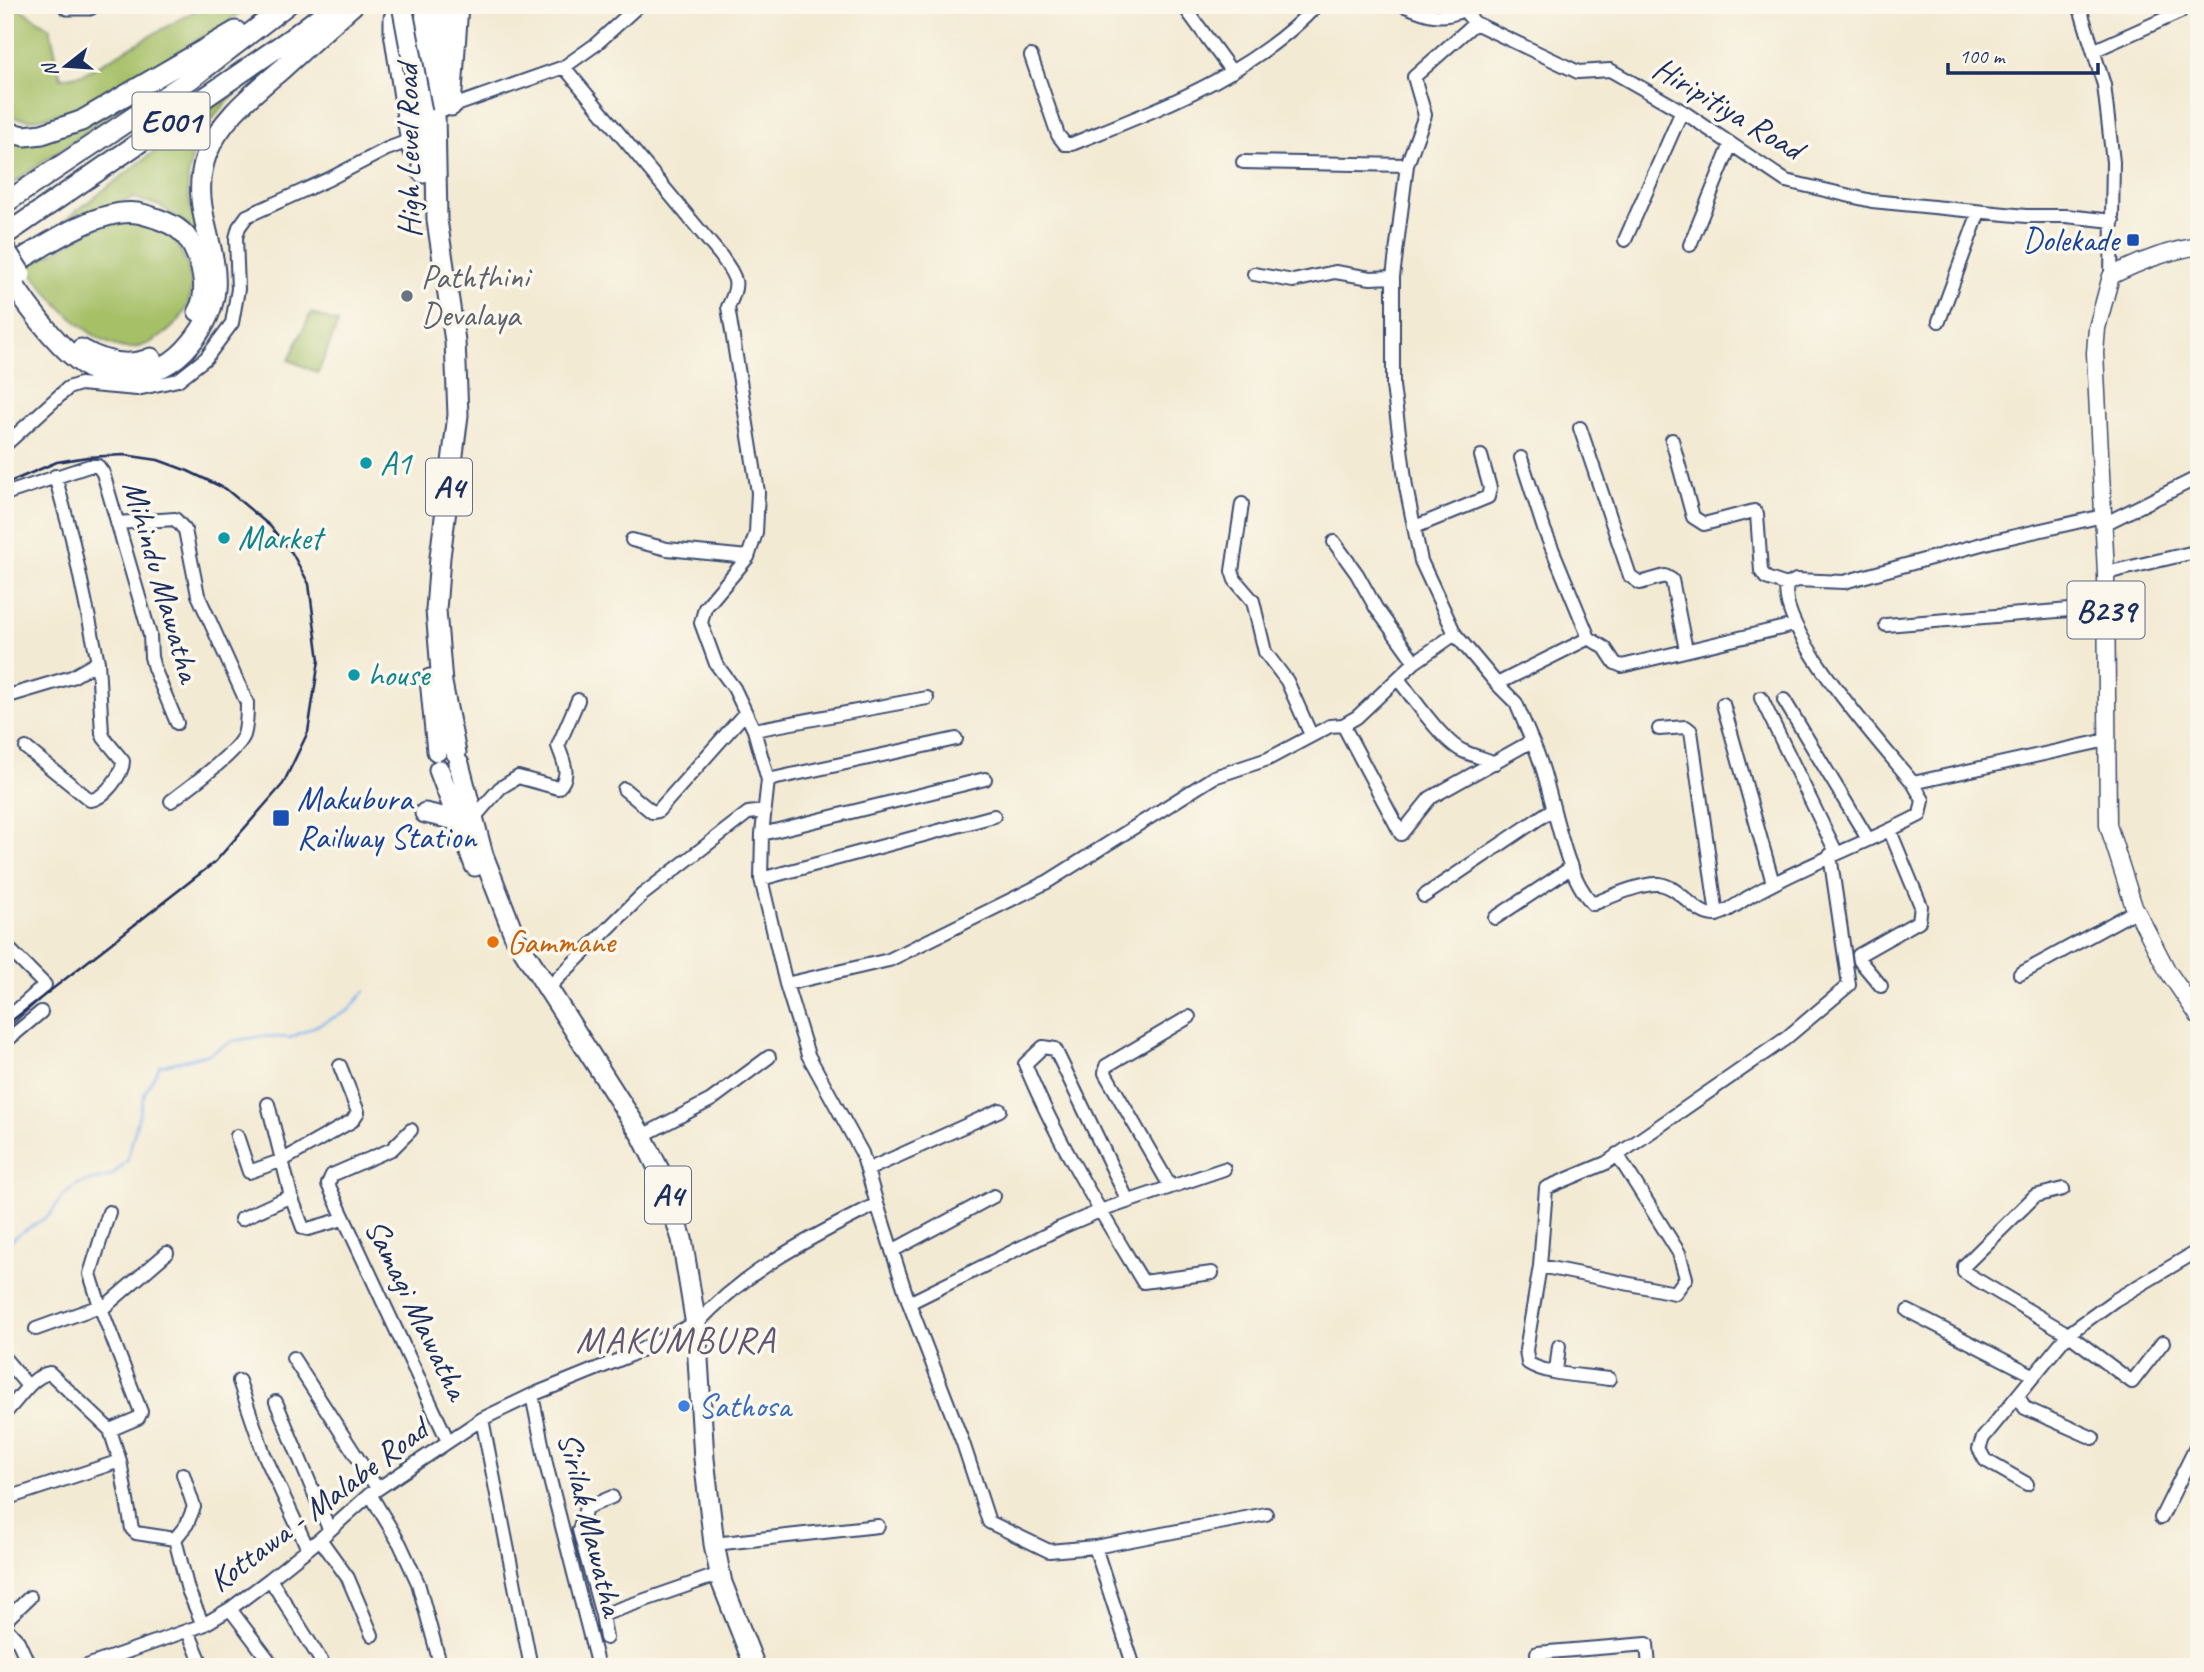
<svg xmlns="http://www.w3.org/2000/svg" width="2204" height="1672" viewBox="0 0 2204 1672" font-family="Caveat,sans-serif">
  <rect width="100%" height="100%" fill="#fbf7ec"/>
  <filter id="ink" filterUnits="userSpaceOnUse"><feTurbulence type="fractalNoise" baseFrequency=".0143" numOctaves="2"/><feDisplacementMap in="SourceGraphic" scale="14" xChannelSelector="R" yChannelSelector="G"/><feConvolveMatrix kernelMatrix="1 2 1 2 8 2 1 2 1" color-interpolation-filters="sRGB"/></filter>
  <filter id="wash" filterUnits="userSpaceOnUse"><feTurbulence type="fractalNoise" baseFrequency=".00686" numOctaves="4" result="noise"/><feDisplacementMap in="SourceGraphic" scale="28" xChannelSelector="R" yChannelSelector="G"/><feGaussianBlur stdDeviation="1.57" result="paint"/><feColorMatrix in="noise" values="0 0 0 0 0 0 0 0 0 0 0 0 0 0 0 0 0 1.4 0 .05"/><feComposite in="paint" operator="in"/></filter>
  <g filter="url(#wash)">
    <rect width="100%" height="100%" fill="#f3ead3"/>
    <!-- green -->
    <path fill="#a6c067" stroke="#607862" stroke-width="2" d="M5 5H14L50 28 61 78 83 74 205 5H251L226 23 125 84 68 112 31 120 5 116Z
      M279 56C241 88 193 124 188 178 186 202 198 228 205 251L188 225 160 206 134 198 82 213 35 243Z
      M144 90 5 189V135L22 139Z
      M138 219C144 221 153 222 159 225 170 231 177 243 182 254 201 289 189 320 155 340 147 345 135 349 125 348 89 343 47 295 28 267L96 228Z
      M311 313 338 323 318 373 289 360Z"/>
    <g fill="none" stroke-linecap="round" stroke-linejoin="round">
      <!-- stream -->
      <path stroke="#84b5f0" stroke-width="2.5" d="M5 1246 19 1234 50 1215 62 1197 78 1184 111 1176 127 1161 145 1092 160 1066 209 1054 233 1041 262 1036 290 1038 348 1011 365 991"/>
    </g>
  </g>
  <g filter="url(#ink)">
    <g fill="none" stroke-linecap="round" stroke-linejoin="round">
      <defs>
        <path id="minor" d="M1183 5 1232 72
          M1403 5C1425 14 1440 21 1463 10
          M1459 5 1475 23 1578 72 1610 70 1682 111 1786 181 1872 201 2026 216H2066L2113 221
          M2079 5 2104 85 2113 162 2111 276
          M2095 50 2180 12
          M1031 56 1058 135 1065 144H1072C1160 108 1250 76 1317 5
          M445 109 564 67 595 45 639 5
          M1243 162 1407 165
          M1625 240 1682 111
          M1690 245 1731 144
          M1254 274 1293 281 1335 272 1371 278 1393 277
          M1939 321 1979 212
          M1580 428 1630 576 1640 583 1665 576 1672 580 1686 650
          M1672 440 1693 517 1704 524 1754 511 1757 514 1761 571 1766 578 1787 585
          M5 445 68 388 80 384 137 389 178 380 206 358 232 323 238 289 236 238 239 227 247 216 329 179 387 149 414 139
          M5 494 89 466H98L103 473 150 635 151 657 154 668 177 723
          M1242 504 1232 571 1235 580 1253 601 1265 652 1287 681 1311 735
          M117 523 175 519 185 530 198 595 247 703C247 714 247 725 244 735 237 753 188 788 171 801
          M2104 524 2199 477
          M1415 527 1488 497 1490 488 1481 456
          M632 540 667 549 748 557
          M1334 542 1357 574 1376 608 1415 662
          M2106 573 2199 551
          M1886 625 2106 607
          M1589 638 1605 648 1615 663 1622 666 1794 625
          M1399 680C1413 698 1443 742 1463 751 1473 756 1484 758 1495 763
          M1497 684 1589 638 1544 529 1521 458
          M5 697 72 677 98 662 72 538 55 476
          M1761 698 1836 852
          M1784 700 1868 839
          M1723 704 1773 883
          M1343 725 1401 834 1430 798 1532 741 1516 703 1497 684 1455 634 1421 561 1406 487 1393 386V277L1407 165 1425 115 1414 77 1475 23
          M1659 729 1686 727 1691 731 1717 915
          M754 730 927 698
          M1532 741C1554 786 1559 869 1593 904 1610 897 1640 883 1659 884 1681 887 1695 915 1714 915 1726 914 1741 901 1752 895 1806 864 1865 844 1920 815L1923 800 1913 783C1883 746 1776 629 1787 585L1796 580 1844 582 1989 542 2103 516
          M26 748 90 800C104 799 123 774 123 761L104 738 102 733 98 662
          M768 780 956 739
          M1913 783 2107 740
          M624 789 652 812 658 811 745 713
          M473 819 500 788 518 777 558 788C572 775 563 761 558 746L578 700
          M762 834 985 779
          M761 879 994 816
          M1424 896 1553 809
          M1495 918 1572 867
          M2020 974 2137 910
          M786 984 889 960 1047 882 1214 777 1268 759 1330 726 1343 725 1357 717 1415 662 1455 634
          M1881 986 1860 961 1859 955 1919 921 1921 906 1890 831
          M545 991 642 895 748 813 764 811
          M5 1021 45 985 7 947
          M5 1042 41 1012
          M268 1104 291 1196 303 1228 308 1229 343 1219
          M411 1130 392 1149 332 1175 328 1184 448 1441
          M237 1136 249 1172 283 1160 352 1121 358 1112 340 1066
          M642 1136 711 1100 769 1057
          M867 1170 1000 1110
          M1170 1186 1105 1073 1106 1066 1189 1017
          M2063 1189 2035 1196 1964 1266V1272L2068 1334 2132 1382 2163 1342
          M1128 1201 1055 1049 1043 1047 1025 1064C1056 1140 1101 1212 1143 1282L1212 1273
          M877 1204 909 1303 1060 1228 1100 1211 1224 1169
          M109 1212 90 1274 100 1306 141 1412 138 1418 110 1430
          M241 1219 291 1196
          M892 1251 994 1196
          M1540 1266 1675 1293 1686 1278 1679 1253 1617 1154
          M909 1303 963 1443 989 1522 1049 1551 1095 1547 1266 1514
          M101 1310 167 1253
          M1908 1311 2033 1375
          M36 1329 100 1306
          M293 1358 377 1488
          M5 1359 28 1386
          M1556 1371 1559 1346
          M1609 1379C1584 1375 1549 1376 1528 1363L1526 1350 1540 1266 1546 1188 1606 1163 1785 1039 1849 985 1830 855
          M239 1381 264 1454 308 1549
          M532 1395 547 1468 598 1667
          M2018 1396 2025 1408 2093 1438
          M276 1402 329 1529
          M5 1413C19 1400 31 1376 50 1373L110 1430 120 1461 132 1529 136 1533 175 1539
          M482 1419 531 1667
          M2027 1484 1985 1460 1979 1449 1983 1438 2068 1334 2115 1300 2199 1250
          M370 1494 400 1544 418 1583 441 1667
          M612 1497 586 1508 579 1530 602 1615 714 1576
          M5 1499 120 1461
          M2161 1518 2199 1441
          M175 1539 188 1590 203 1625
          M175 1539 187 1524 194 1507 183 1474
          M320 1539 348 1578 372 1635
          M714 1544 878 1526
          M1095 1547 1134 1667
          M270 1579 325 1667
          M230 1609 274 1667
          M602 1615 606 1638
          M5 1621 30 1597
          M5 1627 18 1641 30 1667
          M188 1631 203 1667
          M84 1667 203 1625 230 1609 270 1579 320 1539 370 1494 482 1419 532 1395 626 1357 690 1326 696 1325C744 1271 813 1236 877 1204L862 1153 808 1055 786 984 761 879 762 834 768 780 754 730 734 688 716 664 701 623 705 608 748 557 756 533 758 492 728 307C741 282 736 278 721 256L564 67
          M1540 1667 1537 1653 1647 1644 1649 1667"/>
        <path id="major" d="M2199 246C2167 251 2140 261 2111 276L2097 328 2095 353 2106 573 2108 825 2133 904 2167 970 2199 1017"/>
        <path id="highway" d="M68 5H89
          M406 5 394 18V32L412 149
          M440 5 435 113 437 220 455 341 458 415 440 557 436 610 442 683 456 753
          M451 106 458 5
          M5 132 25 136 42 134 81 121 236 31
          M423 173 421 136 426 5
          M5 203 192 78 287 5
          M5 235 293 37 335 5
          M5 269C40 249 96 208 137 213 144 214 152 217 158 219 178 226 188 234 196 254 203 270 208 294 198 311
          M5 271C24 302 73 373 112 377 117 378 123 377 128 376 153 375 175 363 191 343 249 274 182 225 206 156 220 119 253 94 282 69 306 47 329 26 353 5
          M81 349C102 361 127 369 151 358
          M430 679 437 751
          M459 764 483 855 515 937 642 1136 660 1172 682 1239 696 1325 704 1459 714 1544 722 1583 755 1667
          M439 770 475 866
          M425 813 456 820"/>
      </defs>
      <!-- minor casing -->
      <use href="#minor" stroke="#3b4b70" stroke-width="16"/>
      <!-- major casing -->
      <use href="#major" stroke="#3b4b70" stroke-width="19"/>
      <!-- highway casing -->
      <use href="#highway" stroke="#3b4b70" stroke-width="23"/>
      <!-- minor -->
      <use href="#minor" stroke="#fff" stroke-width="12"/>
      <!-- major -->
      <use href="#major" stroke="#fff" stroke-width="16"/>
      <!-- highway -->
      <use href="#highway" stroke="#fff" stroke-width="19"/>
      <!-- rail -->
      <path stroke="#1b2f5e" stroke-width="2.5" d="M5 484 57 462 87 457 124 455 158 460 188 471 226 489 270 526 292 553 309 584 319 660 308 732 283 784 215 862 5 1026"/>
      <defs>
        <path id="highway-bridge" d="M402 5 422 112
          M5 249 21 274"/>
      </defs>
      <!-- highway-bridge casing -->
      <use href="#highway-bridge" stroke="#3b4b70" stroke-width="23" stroke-linecap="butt"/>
      <!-- highway-bridge -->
      <use href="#highway-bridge" stroke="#fff" stroke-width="19"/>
    </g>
  </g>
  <!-- markers -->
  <g fill="#1a4fb4" stroke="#fbf7ec" stroke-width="2.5">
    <rect x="2126" y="233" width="14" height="14" rx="3.5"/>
    <rect x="272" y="809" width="18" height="18" rx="3.5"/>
  </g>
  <circle fill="#6b7280" stroke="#fbf7ec" stroke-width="2.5" cx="407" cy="296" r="7"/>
  <g fill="#0f9aa8" stroke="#fbf7ec" stroke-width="2.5">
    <circle cx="366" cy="463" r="7"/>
    <circle cx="224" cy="538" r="7"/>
    <circle cx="354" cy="675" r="7"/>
  </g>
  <circle fill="#e8710a" stroke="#fbf7ec" stroke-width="2.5" cx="493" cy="942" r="7"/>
  <circle fill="#3f7fe0" stroke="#fbf7ec" stroke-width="2.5" cx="684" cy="1406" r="7"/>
  <g text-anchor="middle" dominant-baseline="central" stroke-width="7" stroke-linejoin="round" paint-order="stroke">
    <!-- shield labels -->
    <g fill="#fbf7ec" stroke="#5e6b89" stroke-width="2">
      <rect x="132.5" y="92.5" width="77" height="57" rx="5"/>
      <rect x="426" y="458.5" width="46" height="57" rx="5"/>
      <rect x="2067.5" y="581.5" width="77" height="57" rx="5"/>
      <rect x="645" y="1166.5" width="46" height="57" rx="5"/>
    </g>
    <g font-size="32" font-weight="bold" fill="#1b2f5e">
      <text x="171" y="121">E001</text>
      <text x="449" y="487">A4</text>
      <text x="2106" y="610">B239</text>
      <text x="668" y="1195">A4</text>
    </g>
    <!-- street labels -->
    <g font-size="33" fill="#1b2f5e" stroke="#fbf7ec">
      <text transform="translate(1728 108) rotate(31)">Hiripitiya Road</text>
      <text transform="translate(408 151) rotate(-91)">High Level Road</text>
      <text transform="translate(162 581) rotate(74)">Mihindu Mawatha</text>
      <text transform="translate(417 1309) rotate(64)">Samagi Mawatha</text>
      <text transform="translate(318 1505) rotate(-37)">Kottawa - Malabe Road</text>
      <text transform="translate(591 1524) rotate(76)">Sirilak Mawatha</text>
    </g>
    <!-- transit labels -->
    <g font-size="33" fill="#164399" stroke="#fbf7ec" text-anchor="end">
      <text x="2119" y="240">Dolekade</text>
      <text x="297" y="799" text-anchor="start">Makubura<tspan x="297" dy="38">Railway Station</tspan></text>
    </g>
    <!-- worship labels -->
    <g font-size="33" fill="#5b616d" stroke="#fbf7ec" text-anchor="start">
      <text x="421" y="277">Paththini<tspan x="421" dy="38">Devalaya</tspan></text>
    </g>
    <!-- culture labels -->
    <g font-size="33" fill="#0d838f" stroke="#fbf7ec" text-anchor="start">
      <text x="380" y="463">A1</text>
      <text x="238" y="538">Market</text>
      <text x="368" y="675">house</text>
    </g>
    <!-- food labels -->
    <g font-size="33" fill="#c56008" stroke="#fbf7ec" text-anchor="start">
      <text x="507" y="942">Gammane</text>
    </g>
    <!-- shop labels -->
    <g font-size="33" fill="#366cbe" stroke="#fbf7ec" text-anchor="start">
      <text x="698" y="1406">Sathosa</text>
    </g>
    <!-- quarter labels -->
    <g font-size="37" letter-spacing="2" fill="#5f5873" stroke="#fbf7ec">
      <text x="676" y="1339">MAKUMBURA</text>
    </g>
  </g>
  <!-- margin -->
  <rect width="2204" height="1672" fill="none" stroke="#fbf7ec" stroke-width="28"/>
  <!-- north arrow -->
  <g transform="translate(66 66) rotate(253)" stroke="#fbf7ec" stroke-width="5" paint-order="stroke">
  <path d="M0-5L12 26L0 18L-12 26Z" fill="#1b2f5e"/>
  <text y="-10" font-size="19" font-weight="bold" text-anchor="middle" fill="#1b2f5e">N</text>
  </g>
  <!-- scale -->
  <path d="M1948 63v10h150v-10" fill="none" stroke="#1b2f5e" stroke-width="3.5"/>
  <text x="1959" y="63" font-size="21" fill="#1b2f5e" stroke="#fbf7ec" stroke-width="5" paint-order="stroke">100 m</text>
</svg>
